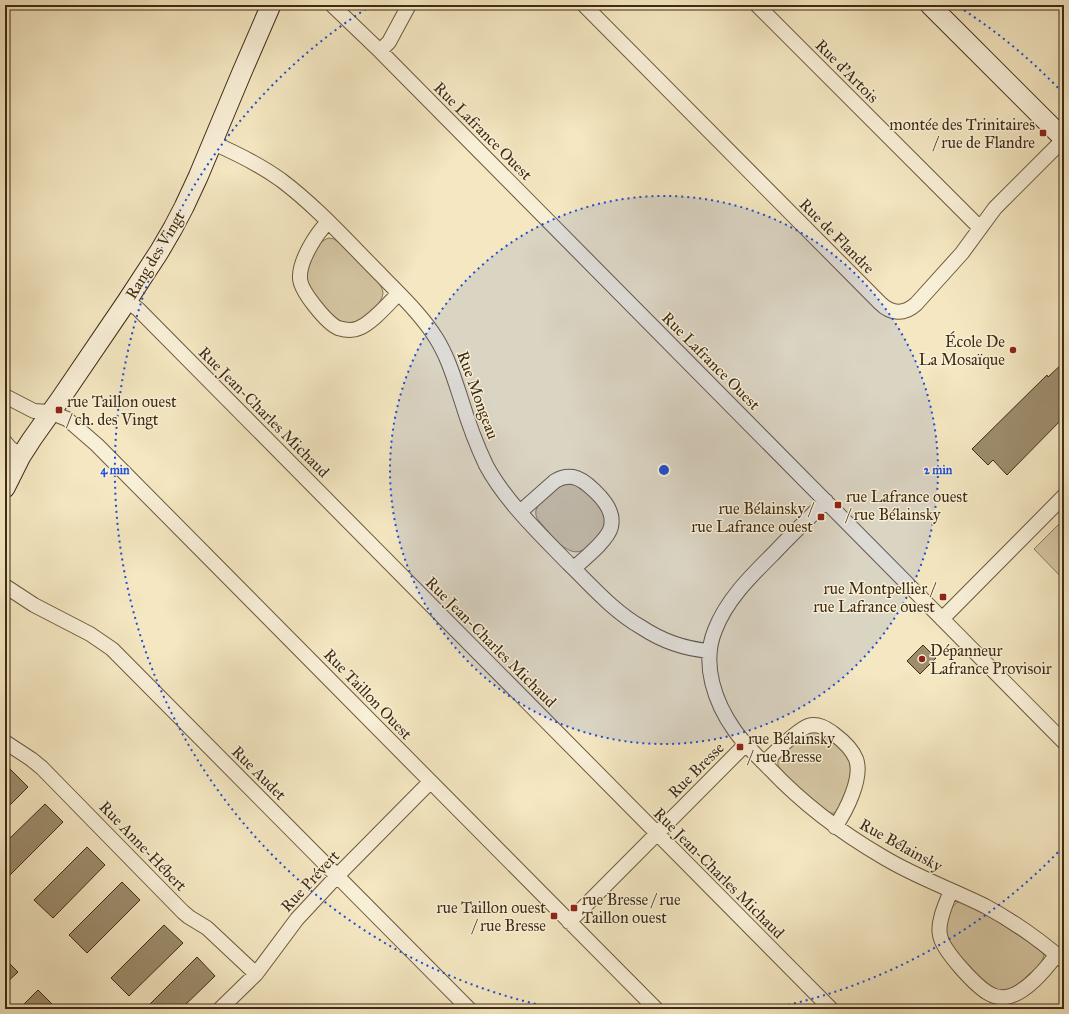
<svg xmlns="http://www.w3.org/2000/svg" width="1069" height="1014" viewBox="0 0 1069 1014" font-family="'IM FELL Great Primer',serif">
  <rect width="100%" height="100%" fill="#f4e7c1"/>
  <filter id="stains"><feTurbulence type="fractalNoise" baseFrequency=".005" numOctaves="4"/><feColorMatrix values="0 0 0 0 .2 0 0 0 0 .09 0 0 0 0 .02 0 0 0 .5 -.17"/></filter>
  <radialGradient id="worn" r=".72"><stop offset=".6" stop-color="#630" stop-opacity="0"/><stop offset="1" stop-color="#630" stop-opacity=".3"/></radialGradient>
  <!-- green -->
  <path fill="#d5c7a3" stroke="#8a795b" d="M329 238 334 239 338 242 378 282C380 285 383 289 383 293 382 305 362 323 350 324 345 324 340 321 336 318 327 309 309 293 307 281 305 272 310 261 314 254 318 247 321 240 329 238Z
    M567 484H576L594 498 605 516 604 530C597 537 590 547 581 551 566 557 548 531 540 522 537 519 535 515 536 510 539 500 557 486 567 484Z
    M1064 519V580L1034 549Z
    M811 731C823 732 828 736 836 744 839 747 844 751 847 755 856 770 846 802 835 813 831 813 832 814 829 812 819 807 782 774 778 765 777 762 779 759 780 756L803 736Z
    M958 902H961L984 913 1026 940 1042 952 1044 955C1043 963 1034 970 1027 976 1021 982 1013 990 1004 991 991 992 959 958 951 946 949 943 947 936 946 932 945 926 947 919 949 914 951 909 953 905 958 902Z"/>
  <!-- building -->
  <path fill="#9d8d6d" stroke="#3e2b13" d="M1064 362V417L1007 475 993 460 988 465 972 449 1047 375 1048 377Z
    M923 645 936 658 920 674 907 661Z
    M10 769 28 787 5 810V773Z
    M45 804 63 822 10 875 5 870V843Z
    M87 847 105 865 53 918 34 900Z
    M122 882 140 900 87 953 69 935Z
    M164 925 183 943 129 996 111 978Z
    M197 957 215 976 181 1009H145Z
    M5 959 18 972 5 984Z
    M38 990 57 1009H19Z"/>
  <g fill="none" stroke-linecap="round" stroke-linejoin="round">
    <defs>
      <path id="street" d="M332 5 380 51 1064 742
        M584 5 880 303C891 314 904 315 916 304L962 253 995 208 1064 139
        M757 5 980 228
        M380 51 389 42 409 5
        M213 143C236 153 260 165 281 180 317 207 348 242 380 274 399 294 421 314 436 338 448 357 454 378 461 399 468 422 476 444 486 465 505 501 541 535 569 564 592 586 613 611 641 627 662 641 684 649 710 651
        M328 222C316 234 299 261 300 278 300 291 327 323 338 328 345 330 353 331 359 328 372 323 388 304 398 294
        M127 301 138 309 831 1009
        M5 396 34 411 50 412 67 419 97 445 656 1009
        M5 442 10 448 21 456
        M826 501C809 518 791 535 775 552 751 576 727 599 715 630 701 664 715 703 735 731 745 745 758 757 770 769 804 805 840 832 883 857 916 877 951 889 985 906 1013 921 1040 940 1064 961
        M520 512 555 481C560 478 566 476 573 477 585 479 606 500 610 512 612 517 612 522 611 527 608 540 584 559 574 568
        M5 586 34 605 90 634 112 649 469 1009
        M942 619 1064 496
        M5 742 31 759 42 768 183 912 189 917 207 928 256 974
        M764 763C773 754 797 730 808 726 818 723 826 728 834 734 842 740 852 749 856 759 863 778 846 811 835 827
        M951 891C946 903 937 922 940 935 942 950 975 985 988 993 993 996 1000 998 1006 997 1025 994 1046 969 1057 954
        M569 922 746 744
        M220 1009 256 974 297 919 337 876 430 782"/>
      <path id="secondary" d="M930 5 1064 139
        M5 488 21 456 32 439 61 398 127 301 159 252 173 228 184 207 198 177 242 72 271 5"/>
    </defs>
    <!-- street casing -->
    <use href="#street" stroke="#6c5a3e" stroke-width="16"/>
    <!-- secondary casing -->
    <use href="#secondary" stroke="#3e2b13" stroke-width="21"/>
    <!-- street -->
    <use href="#street" stroke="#f8efd7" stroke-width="14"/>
    <!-- secondary -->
    <use href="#secondary" stroke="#f8efd7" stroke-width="19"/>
  </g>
  <!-- distance rings -->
  <circle cx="664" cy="470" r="274" fill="#1d4ed8" fill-opacity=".12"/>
  <g fill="none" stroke="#1d4ed8" stroke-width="2" stroke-dasharray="2 4">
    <circle cx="664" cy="470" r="274"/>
    <path d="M1062 848A549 549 0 0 1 769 1009M559 1009A549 549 0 0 1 369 7M959 7A549 549 0 0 1 1062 92"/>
  </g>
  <!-- markers -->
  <g fill="#8f2418" stroke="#f8efd7" stroke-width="1.5">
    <rect x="1039" y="129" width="8" height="8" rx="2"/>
    <circle cx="1013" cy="350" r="4"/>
    <rect x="55" y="406" width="8" height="8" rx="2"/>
    <rect x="834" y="501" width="8" height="8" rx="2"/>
    <rect x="817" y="513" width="8" height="8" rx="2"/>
    <rect x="939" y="593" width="8" height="8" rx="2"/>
    <circle cx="922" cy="659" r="4"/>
    <rect x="736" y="743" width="8" height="8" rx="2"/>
    <rect x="570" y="904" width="8" height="8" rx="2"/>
    <rect x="550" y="912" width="8" height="8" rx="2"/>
  </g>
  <g text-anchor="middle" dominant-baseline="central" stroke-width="3" stroke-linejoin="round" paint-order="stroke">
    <!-- street labels -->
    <g font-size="16" fill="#3e2b13" stroke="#f8efd7">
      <text transform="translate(847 71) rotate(45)">Rue d'Artois</text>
      <text transform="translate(483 131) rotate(45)">Rue Lafrance Ouest</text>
      <text transform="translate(837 236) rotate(45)">Rue de Flandre</text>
      <text transform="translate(155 255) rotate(-59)">Rang des Vingt</text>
      <text transform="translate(711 361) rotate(45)">Rue Lafrance Ouest</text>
      <text transform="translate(478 395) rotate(70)">Rue Mongeau</text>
      <text transform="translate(264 412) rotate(45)">Rue Jean-Charles Michaud</text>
      <text transform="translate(491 642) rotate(45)">Rue Jean-Charles Michaud</text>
      <text transform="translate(368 694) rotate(46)">Rue Taillon Ouest</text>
      <text transform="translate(696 770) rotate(-45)">Rue Bresse</text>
      <text transform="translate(259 773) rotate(45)">Rue Audet</text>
      <text transform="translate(901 845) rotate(29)">Rue Bélainsky</text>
      <text transform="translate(143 846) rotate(46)">Rue Anne-Hébert</text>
      <text transform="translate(719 873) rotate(45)">Rue Jean-Charles Michaud</text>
      <text transform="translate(310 881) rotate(-47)">Rue Prévert</text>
    </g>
    <!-- poi labels -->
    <g font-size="16" fill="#3e2b13" stroke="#f8efd7" text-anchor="end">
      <text x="1035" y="124">montée des Trinitaires<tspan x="1035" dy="18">/ rue de Flandre</tspan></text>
      <text x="1005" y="341">École De<tspan x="1005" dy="18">La Mosaïque</tspan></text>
      <text x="67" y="401" text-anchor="start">rue Taillon ouest<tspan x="67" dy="18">/ ch. des Vingt</tspan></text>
      <text x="846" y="496" text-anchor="start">rue Lafrance ouest<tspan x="846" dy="18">/ rue Bélainsky</tspan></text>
      <text x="813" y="508">rue Bélainsky /<tspan x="813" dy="18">rue Lafrance ouest</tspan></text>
      <text x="935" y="588">rue Montpellier /<tspan x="935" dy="18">rue Lafrance ouest</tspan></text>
      <text x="930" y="650" text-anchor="start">Dépanneur<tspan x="930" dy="18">Lafrance Provisoir</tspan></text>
      <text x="748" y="738" text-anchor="start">rue Bélainsky<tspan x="748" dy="18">/ rue Bresse</tspan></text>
      <text x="582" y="899" text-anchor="start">rue Bresse / rue<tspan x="582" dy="18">Taillon ouest</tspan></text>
      <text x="546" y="907">rue Taillon ouest<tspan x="546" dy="18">/ rue Bresse</tspan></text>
    </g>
  </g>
  <circle cx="664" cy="470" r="6" fill="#1d4ed8" stroke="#f8efd7" stroke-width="2"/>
  <g font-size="12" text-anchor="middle" font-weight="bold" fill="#1d4ed8" stroke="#f8efd7" stroke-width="3" stroke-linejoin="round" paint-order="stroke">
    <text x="938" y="474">2 min</text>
    <text x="115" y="474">4 min</text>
  </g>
  <!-- margin -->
  <rect width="1069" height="1014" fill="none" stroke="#f4e7c1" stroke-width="20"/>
  <rect x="6" y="6" width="1057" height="1002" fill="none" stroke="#3e2b13" stroke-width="2"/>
  <rect x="10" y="10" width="1049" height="994" fill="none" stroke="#3e2b13"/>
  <rect width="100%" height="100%" filter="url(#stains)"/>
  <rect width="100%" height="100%" fill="url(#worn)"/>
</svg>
